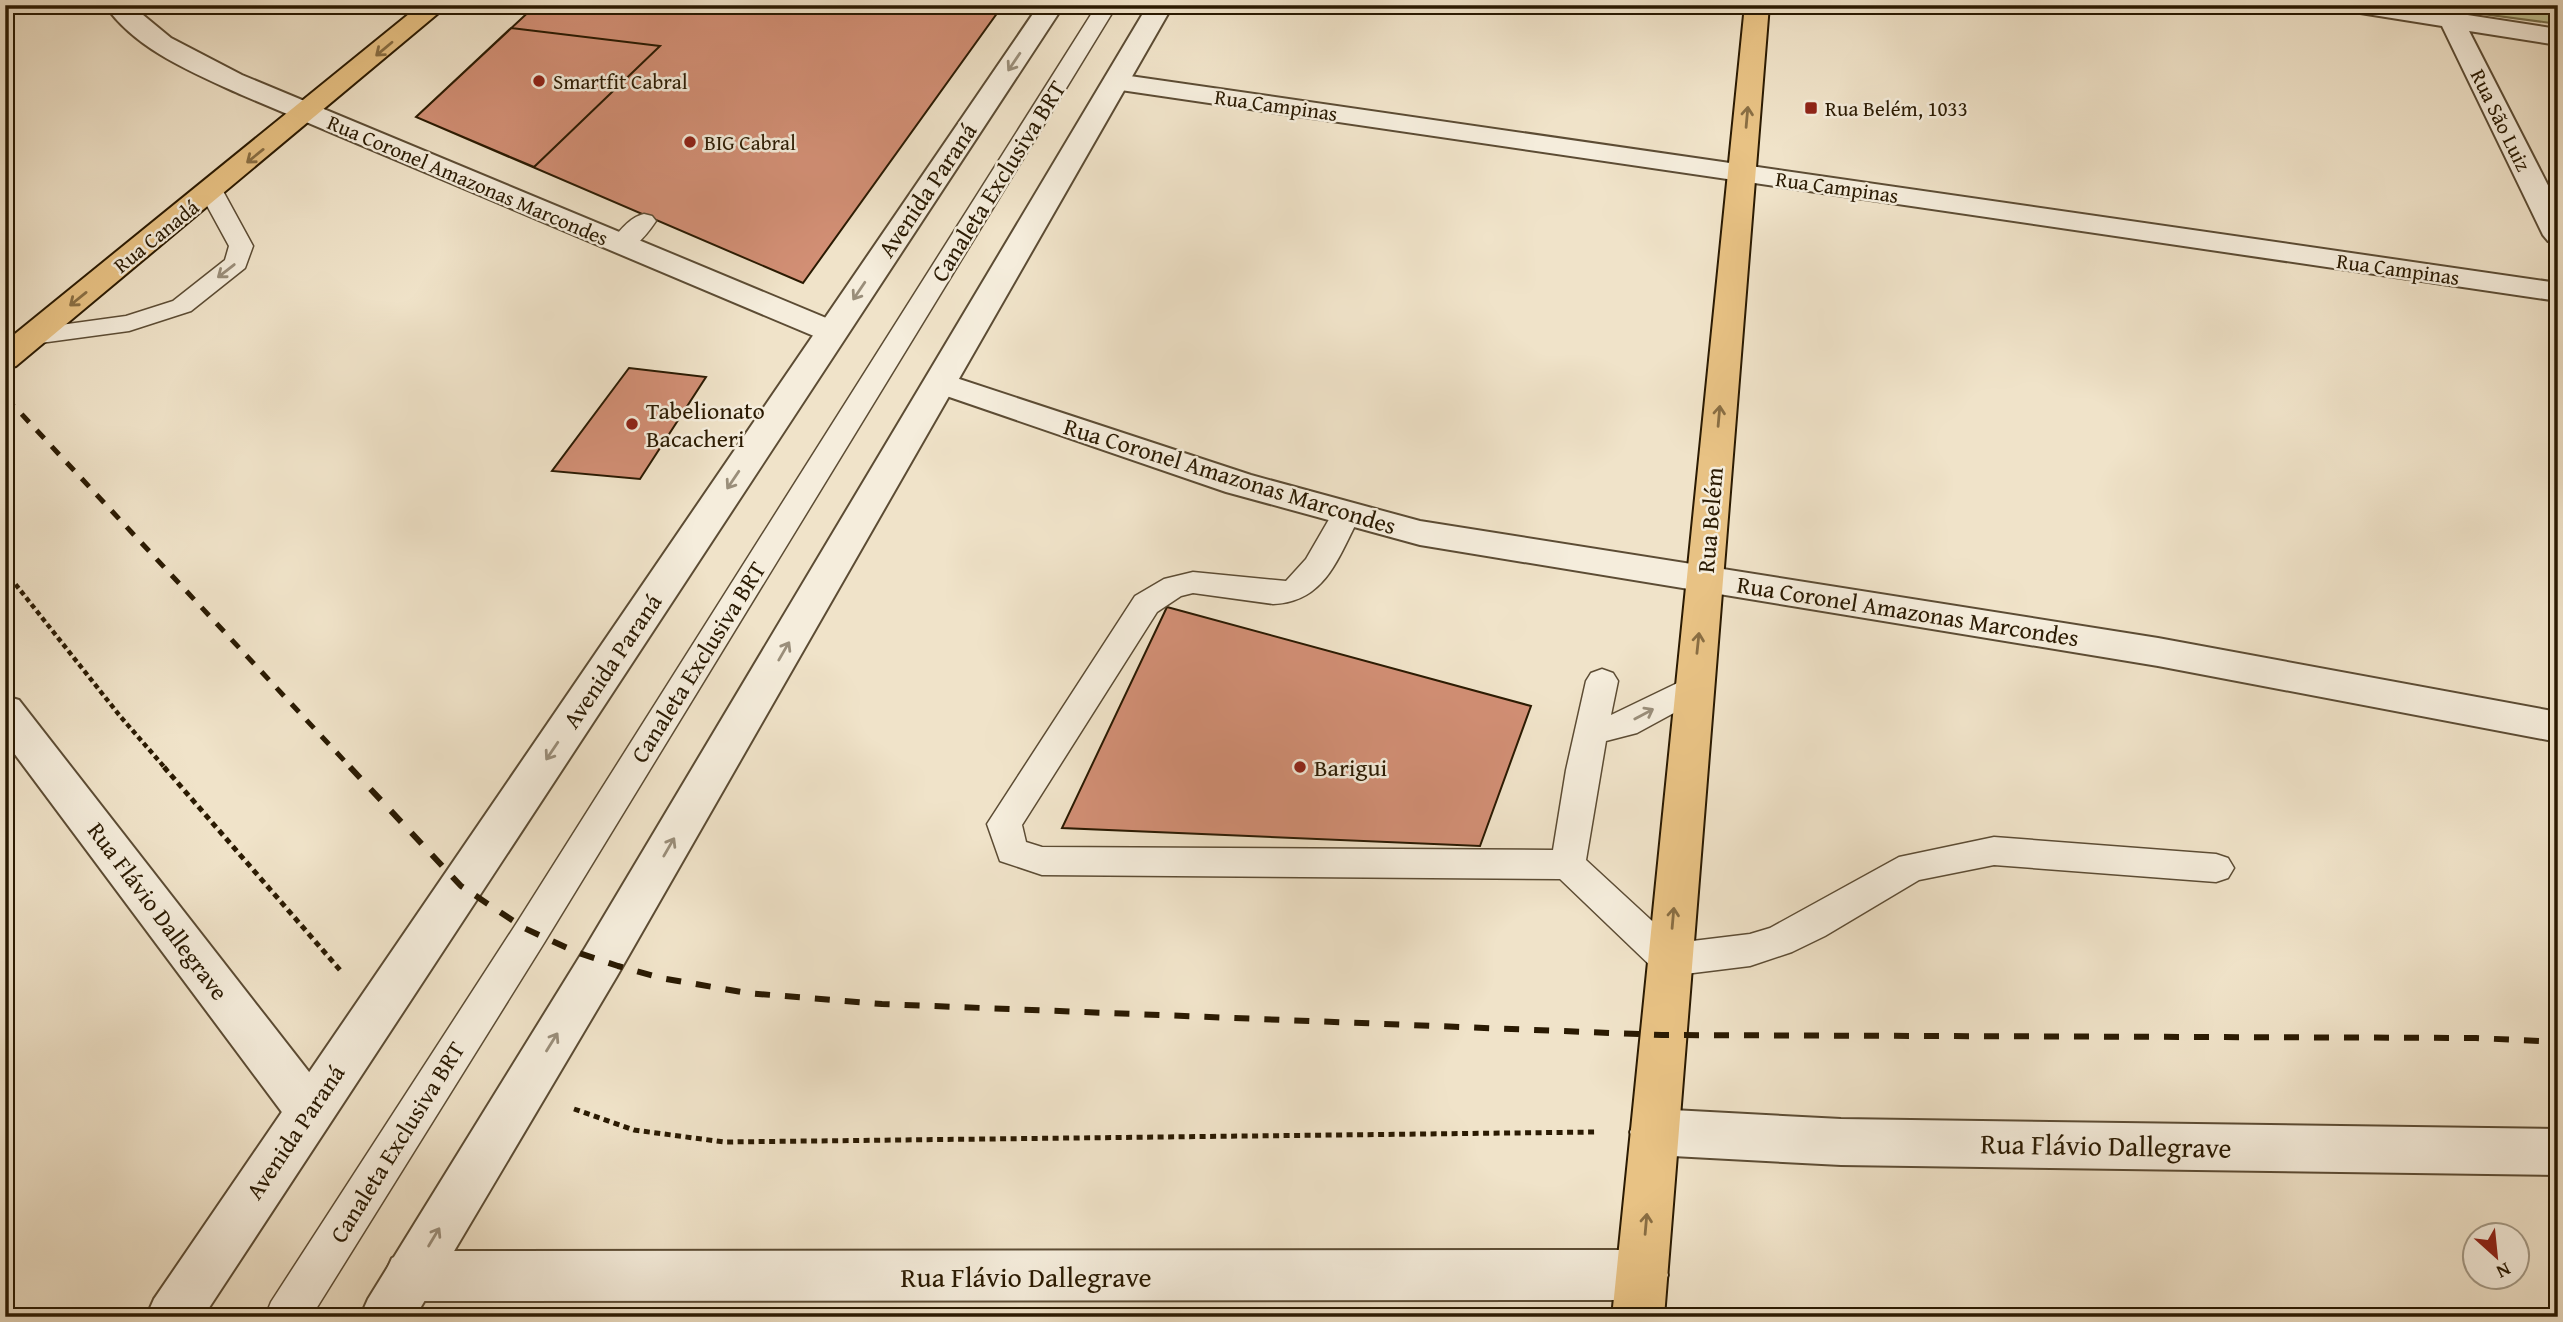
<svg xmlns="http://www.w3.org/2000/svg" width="2563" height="1322" viewBox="0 0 2563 1322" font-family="'Gentium Book Plus',serif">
  <rect width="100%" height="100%" fill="#f0e3c9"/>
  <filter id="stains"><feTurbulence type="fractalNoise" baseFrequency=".00286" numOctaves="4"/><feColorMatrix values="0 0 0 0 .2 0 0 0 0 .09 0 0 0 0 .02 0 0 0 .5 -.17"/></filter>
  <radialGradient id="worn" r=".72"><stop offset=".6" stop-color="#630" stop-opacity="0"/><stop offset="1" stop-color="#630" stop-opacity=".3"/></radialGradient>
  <!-- green -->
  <path fill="#c0c292" stroke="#756e4a" stroke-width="2" d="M2466 5H2558V24L2468 12Z"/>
  <!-- building -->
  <path fill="#d28f75" stroke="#2a1a02" stroke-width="2" d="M536 5H1003L803 283 416 117Z
    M511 28 660 46 534 167 416 117Z
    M629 368 706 377 640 479 552 471Z
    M1167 607 1531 706 1480 846 1062 828Z"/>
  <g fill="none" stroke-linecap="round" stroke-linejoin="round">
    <defs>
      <path id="service" d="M1097 5H1117L544 943 311 1317H265L271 1302 518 921Z
        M211 184 219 186 223 191 253 246 245 268 191 311 129 331 33 344 24 342 20 336 24 330 126 316 173 301 225 260 229 246 199 191 203 186Z
        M644 214 652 216 656 221C646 236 632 254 613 249L610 244C618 232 630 217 644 214Z
        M1345 506 1355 509 1360 516C1338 557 1326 602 1273 604L1193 593 1181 596 1157 612 1022 825 1026 842 1042 847 1553 850 1566 770 1586 681 1591 673 1602 669 1613 673 1618 681 1611 715 1694 675 1705 678 1710 687 1705 696 1637 733 1606 741 1586 860 1676 943 1750 934 1770 928 1899 857 1994 837 2216 854 2228 858 2234 868 2228 878 2216 882 1994 865 1919 880 1825 936 1792 952 1750 966 1669 976 1656 971 1560 879 1042 875 1000 861 987 824 1135 596 1164 579 1193 572 1286 581 1306 559 1335 509Z"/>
      <path id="minor" d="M105 5H131L171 38 242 75 843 325 848 332 843 339 832 342 821 339 242 95C194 73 136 50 105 5Z
        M2342 5H2403L2434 10 2432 5H2457L2461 14 2558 29V45L2469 31 2558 205V244L2548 241 2543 235 2442 26 2354 12 2345 10Z
        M1116 74 2558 283V301L1107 88 1103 82 1107 76Z
        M941 373 1251 475 1420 521 2158 638 2558 712V742L2158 666 1420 545 1226 492 929 390 925 383 929 376Z
        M5 696 19 700 327 1095 334 1111 327 1127 310 1133 293 1127 5 741Z
        M1654 1109 1841 1119 2558 1129V1175L1841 1165 1654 1155 1637 1148 1630 1132 1637 1116Z
        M1642 1250 1660 1257 1668 1275 1660 1293 1642 1300 410 1301 392 1294 384 1276 392 1258 410 1251Z"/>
      <path id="tertiary" d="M1039 5H1064L203 1317H146L154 1299Z
        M1148 5H1173L617 976 415 1317H360L368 1299 585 948Z"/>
      <path id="primary" d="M420 5H448L16 366 5 369V342Z
        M1745 5H1769L1664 1317H1612Z"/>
    </defs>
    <!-- service casing -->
    <use href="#service" stroke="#5c4c34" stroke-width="3"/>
    <!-- minor casing -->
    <use href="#minor" stroke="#5c4c34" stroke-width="4"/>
    <!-- tertiary casing -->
    <use href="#tertiary" stroke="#5c4c34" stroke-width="4"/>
    <!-- primary casing -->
    <use href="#primary" stroke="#2a1a02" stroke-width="4"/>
    <!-- path-far1 -->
    <path stroke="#2a1a02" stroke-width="4.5" stroke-dasharray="5 3.5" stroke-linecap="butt" d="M5 571 120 716 166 769"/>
    <!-- path -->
    <path stroke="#2a1a02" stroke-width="5" stroke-dasharray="6 4.5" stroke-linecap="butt" d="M164 767 340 970
      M574 1109 634 1130 724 1142 1597 1132"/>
    <!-- service -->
    <use href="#service" fill="#f5eddc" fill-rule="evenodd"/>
    <!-- minor -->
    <use href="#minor" fill="#f5eddc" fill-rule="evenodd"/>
    <!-- tertiary -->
    <use href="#tertiary" fill="#f5eddc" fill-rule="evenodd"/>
    <!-- primary -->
    <use href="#primary" fill="#e8c284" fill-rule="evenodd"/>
    <!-- rail-far1 -->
    <path stroke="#2a1a02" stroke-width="5" stroke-dasharray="11 11" stroke-linecap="butt" d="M5 400 15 407 352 769"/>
    <!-- rail -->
    <path stroke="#2a1a02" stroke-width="6" stroke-dasharray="15 15" stroke-linecap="butt" d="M350 767 461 886 524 928 576 952 618 966 661 978 747 993 882 1004 1662 1035 2476 1038 2558 1042"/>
  </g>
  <!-- one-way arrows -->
  <defs><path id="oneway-shaft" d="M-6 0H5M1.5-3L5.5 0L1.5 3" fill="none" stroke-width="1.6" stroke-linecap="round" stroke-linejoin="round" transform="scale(1.75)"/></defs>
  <g stroke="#896e43">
    <use href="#oneway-shaft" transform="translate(384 49) rotate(140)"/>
    <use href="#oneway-shaft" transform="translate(1747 117) rotate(-85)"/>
    <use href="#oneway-shaft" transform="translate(255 156) rotate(141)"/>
    <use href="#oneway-shaft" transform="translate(78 299) rotate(141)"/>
    <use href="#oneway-shaft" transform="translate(1719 416) rotate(-85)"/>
    <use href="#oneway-shaft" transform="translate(1698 643) rotate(-84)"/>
    <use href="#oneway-shaft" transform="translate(1673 918) rotate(-85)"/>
    <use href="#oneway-shaft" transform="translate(1646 1224) rotate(-85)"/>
  </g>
  <g stroke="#9a8e7a">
    <use href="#oneway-shaft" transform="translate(1014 62) rotate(124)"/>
    <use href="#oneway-shaft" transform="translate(226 271) rotate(142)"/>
    <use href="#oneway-shaft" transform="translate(859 291) rotate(124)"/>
    <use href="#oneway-shaft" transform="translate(733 480) rotate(124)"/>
    <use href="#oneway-shaft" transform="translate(784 651) rotate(-60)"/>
    <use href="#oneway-shaft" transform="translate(1644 714) rotate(-28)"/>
    <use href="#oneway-shaft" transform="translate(552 751) rotate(124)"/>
    <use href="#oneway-shaft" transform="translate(669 847) rotate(-60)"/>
    <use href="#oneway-shaft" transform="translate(552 1042) rotate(-58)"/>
    <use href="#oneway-shaft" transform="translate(434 1237) rotate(-59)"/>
  </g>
  <!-- markers -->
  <g fill="#8f2418" stroke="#f5eddc" stroke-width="2.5">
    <circle cx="539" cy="81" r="7"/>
    <rect x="1804" y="101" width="14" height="14" rx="3.5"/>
    <circle cx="690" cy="142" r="7"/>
    <circle cx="632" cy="424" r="7"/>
    <circle cx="1300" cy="767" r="7"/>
  </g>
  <g text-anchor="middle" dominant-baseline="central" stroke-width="5" stroke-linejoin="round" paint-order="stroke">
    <!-- far-poi labels -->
    <g font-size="21" fill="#2a1a02" stroke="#f5eddc" text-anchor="start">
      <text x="553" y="81">Smartfit Cabral</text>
      <text x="1825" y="108">Rua Belém, 1033</text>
      <text x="704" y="142">BIG Cabral</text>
    </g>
    <!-- far-street labels -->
    <g font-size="21" fill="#2a1a02" stroke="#f5eddc">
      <text transform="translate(1276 105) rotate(8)">Rua Campinas</text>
      <text transform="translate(2501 120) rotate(64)">Rua São Luiz</text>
      <text transform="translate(468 180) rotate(23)">Rua Coronel Amazonas Marcondes</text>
      <text transform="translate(1837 187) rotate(8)">Rua Campinas</text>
      <text transform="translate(156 236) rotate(-39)">Rua Canadá</text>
      <text transform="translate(2398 269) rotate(8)">Rua Campinas</text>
    </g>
    <!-- street labels -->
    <g font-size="24" fill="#2a1a02" stroke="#f5eddc">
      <text transform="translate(998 181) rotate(-58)">Canaleta Exclusiva BRT</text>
      <text transform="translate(927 190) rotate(-56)">Avenida Paraná</text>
      <text transform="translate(1230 476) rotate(17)">Rua Coronel Amazonas Marcondes</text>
      <text transform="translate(1710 520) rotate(-85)">Rua Belém</text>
      <text transform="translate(1908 611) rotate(9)">Rua Coronel Amazonas Marcondes</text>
      <text transform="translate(612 661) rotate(-56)">Avenida Paraná</text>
      <text transform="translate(698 662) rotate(-58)">Canaleta Exclusiva BRT</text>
      <text transform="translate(158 911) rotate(53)">Rua Flávio Dallegrave</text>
      <text transform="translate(295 1132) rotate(-56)">Avenida Paraná</text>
      <text transform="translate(397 1142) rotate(-58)">Canaleta Exclusiva BRT</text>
    </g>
    <!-- poi labels -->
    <g font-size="24" fill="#2a1a02" stroke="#f5eddc" text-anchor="start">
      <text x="646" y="410">Tabelionato<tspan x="646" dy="28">Bacacheri</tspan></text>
      <text x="1314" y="767">Barigui</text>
    </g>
    <!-- near-street labels -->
    <g font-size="28" fill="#2a1a02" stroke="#f5eddc">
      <text transform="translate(2106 1145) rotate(1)">Rua Flávio Dallegrave</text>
      <text x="1026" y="1276">Rua Flávio Dallegrave</text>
    </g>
  </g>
  <!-- margin -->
  <rect width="2563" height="1322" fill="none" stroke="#f0e3c9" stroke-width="28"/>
  <rect x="7" y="7" width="2549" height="1308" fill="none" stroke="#2a1a02" stroke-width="3.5"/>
  <rect x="14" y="14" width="2535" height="1294" fill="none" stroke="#2a1a02" stroke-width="2"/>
  <!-- north arrow -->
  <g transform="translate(2496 1256) rotate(153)"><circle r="33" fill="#f5eddc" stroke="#a49985" stroke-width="2"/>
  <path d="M0-5L12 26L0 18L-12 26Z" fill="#8f2418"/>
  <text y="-10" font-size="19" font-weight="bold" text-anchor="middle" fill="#2a1a02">N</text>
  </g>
  <rect width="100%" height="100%" filter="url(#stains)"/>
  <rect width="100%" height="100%" fill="url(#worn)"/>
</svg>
